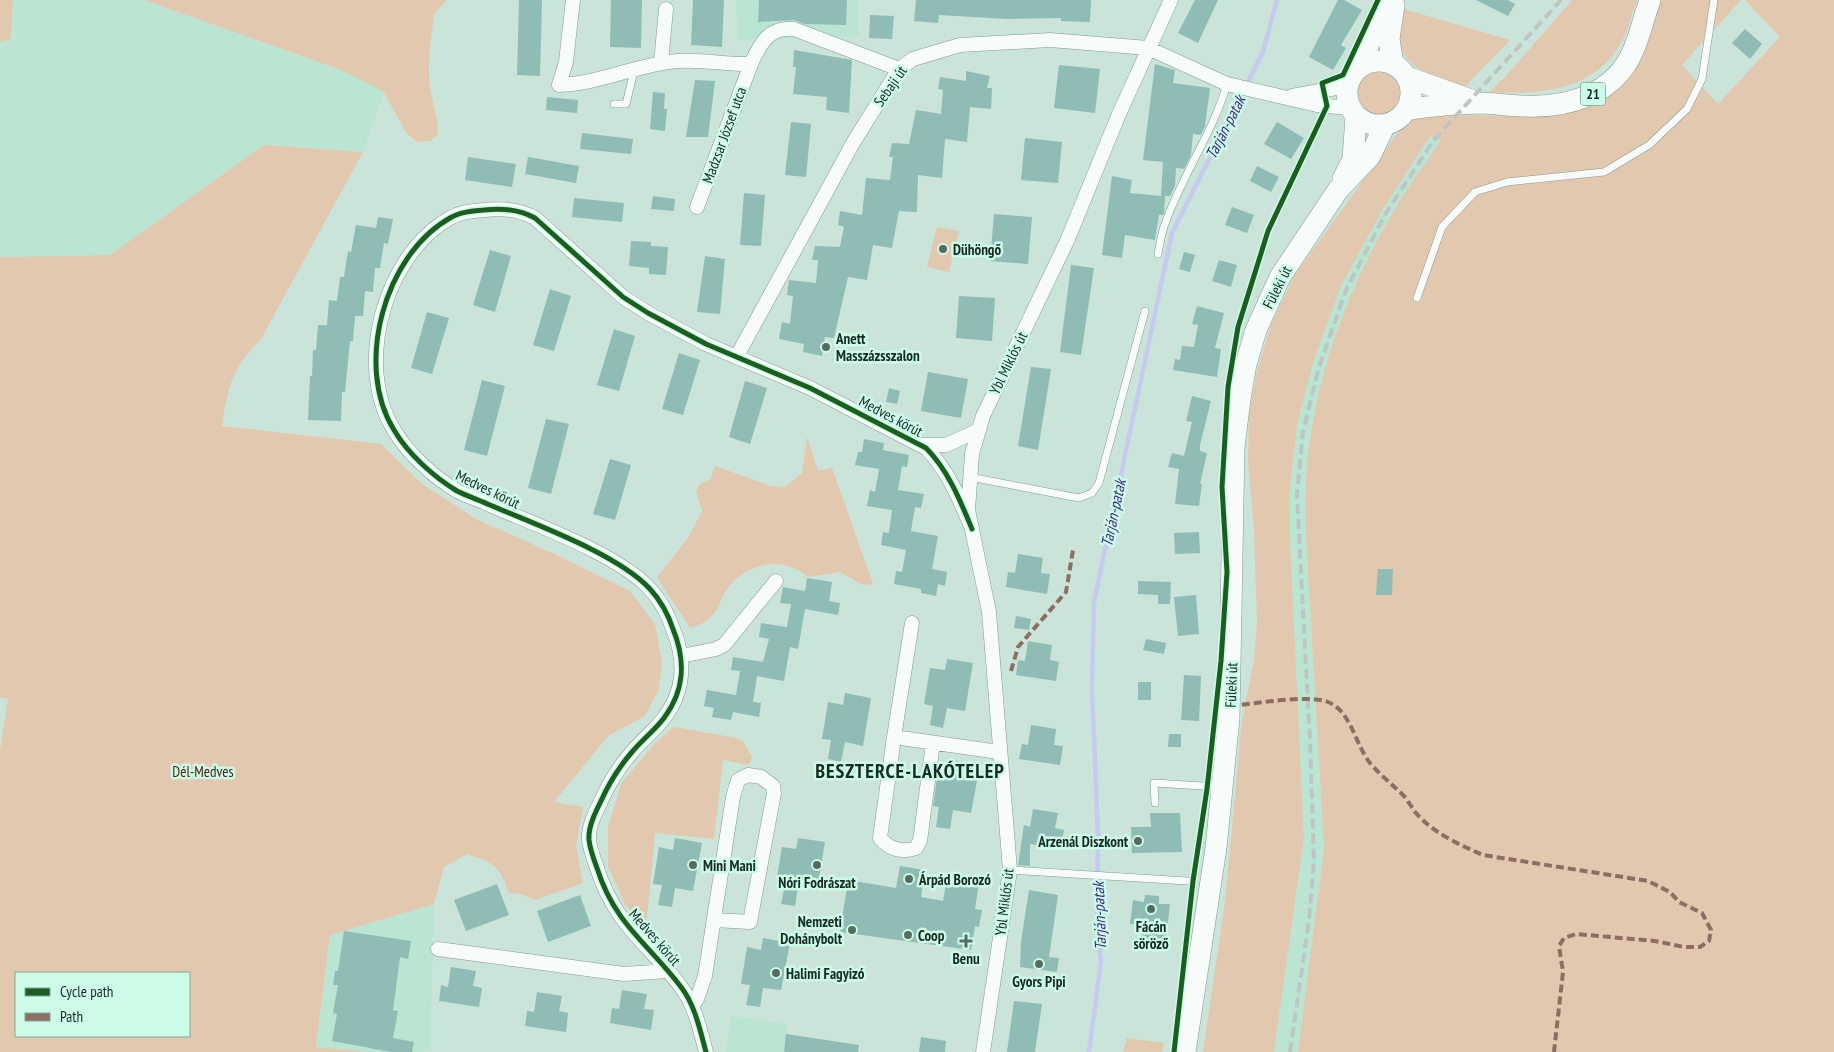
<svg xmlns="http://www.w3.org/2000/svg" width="1834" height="1052" viewBox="0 0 1834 1052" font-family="'PT Sans Narrow',sans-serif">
  <rect width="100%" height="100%" fill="#cae4d9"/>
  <!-- built -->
  <path fill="#bae5d3" d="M13 0H144L341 70 384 91 363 152 264 145 110 255 0 257V42L11 39Z
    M736 0H859V36L738 40Z
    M1430 136 1441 139 1391 215 1353 291 1325 368 1311 428 1305 493 1306 537 1324 848 1298 1052H1274L1304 838 1290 537V487L1297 425 1313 363 1341 286 1382 211Z
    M434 904 430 1049 421 1052H370L316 1047 330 935Z
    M731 1016 787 1024 784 1052H726Z"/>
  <!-- green -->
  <path fill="#e3c8b0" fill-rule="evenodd" d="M0 0H13L11 39 0 42Z
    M144 0H447L434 14C432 35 428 56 429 77 430 97 438 116 438 135L430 141 417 142 407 134 383 91 341 70Z
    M1572 0H1637C1632 14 1628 31 1621 43 1594 91 1539 95 1489 92L1506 76Z
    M1659 0H1741L1682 65 1718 104 1780 37 1745 0H1834V1052H1298L1324 848 1306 537C1305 501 1305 463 1312 427 1324 354 1353 280 1391 216 1406 189 1424 165 1441 140L1430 136 1382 211 1341 286 1313 363 1297 425 1290 487V537L1304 838 1274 1052H1203L1225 902 1242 720 1254 660 1257 622 1254 529 1248 461 1249 414 1257 371 1271 325 1294 276 1396 135 1411 120 1432 115 1525 116 1585 108Z
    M1404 9 1510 40 1464 88C1440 78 1403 71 1399 40 1397 31 1402 18 1404 9Z
    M1358 93a21 21 0 1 1 42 0a21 21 0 1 1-42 0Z
    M264 145 363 152 261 339C232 368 228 386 222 426L381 444 422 484 478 520 559 556 630 591 655 624 662 662 659 689 645 716 608 736 554 802 583 807 576 846 583 883 536 900 520 894 509 893C499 864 494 864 467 854L444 867 434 904 330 935 316 1047 370 1052H0V750L8 699 0 697V257L110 255ZM16 973H189V1036H16Z
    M937 227 959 231 949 272 927 267Z
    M807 437 818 471 832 468 873 584 863 585 840 572 808 577C787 558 756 561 735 580 713 601 725 618 690 628L657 577 688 538 702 511 696 491 699 485 710 479 715 466 771 486 785 487 802 473Z
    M674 727 737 738 743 741 752 757 749 765 723 760 714 839 655 833 646 928 625 904 608 866V827L621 784 655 743Z
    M1127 1038 1164 1043 1162 1052H1123Z"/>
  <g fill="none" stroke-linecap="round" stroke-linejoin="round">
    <!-- stream -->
    <path stroke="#c5caee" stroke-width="4.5" d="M1089 1052 1101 961 1097 922 1098 836 1092 690 1094 602 1172 233 1263 52 1277 0"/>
  </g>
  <!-- building -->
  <path fill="#8fbcb5" d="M519 0H542L540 76 517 75Z
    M611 0H642L641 48 610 47Z
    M693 0H724L722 47 691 45Z
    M759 0H847L846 25 805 24 794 20 758 22Z
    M916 0H1091L1090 22 1061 21V18L1008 19 939 15 938 23 914 21Z
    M1195 0H1218L1198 43 1178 33Z
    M1338 0H1344L1362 10 1341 45 1346 48 1333 70 1309 57Z
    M1476 0H1508L1515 4 1508 16Z
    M870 15 894 16 892 39 869 38Z
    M1745 29 1762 44 1750 59 1732 43Z
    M794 50 852 60 849 113 826 110 827 97 793 94 796 67H793Z
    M1155 64 1175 70 1173 83 1210 88 1205 126 1201 135 1193 134 1191 155 1184 169 1176 168 1175 186 1170 196H1165L1164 213 1163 215H1159L1155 240 1125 235 1122 258 1102 255 1112 176 1132 180 1130 193 1161 196 1163 162 1143 160Z
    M1059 65 1100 69 1095 113 1054 108Z
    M966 71 990 76 987 88H992L991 109 970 107 967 142 945 139 942 178 918 175 917 212 899 211 892 248 873 245 867 280 848 277 834 338 825 337 822 356 803 352 804 344 779 339 782 322 790 324 793 296 787 295 789 280 816 283 818 260H812L815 246 840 247 844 227 838 225 840 211 862 215 866 178 890 180 893 157H889L892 143 909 144 916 110 941 114 943 90 938 89 940 77 966 81Z
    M695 80 715 81 708 137H686Z
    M653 92 665 93 664 109H667L665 131 650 129Z
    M547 97 578 100 577 113 546 110Z
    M791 122 811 124 806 177 785 175Z
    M1277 122 1304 138 1291 159 1264 144Z
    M582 133 633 139 631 154 580 149Z
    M1025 138 1062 142 1058 183 1021 180Z
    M468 157 516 164 512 187 465 180Z
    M528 157 579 166 576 183 525 174Z
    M1257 166 1279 177 1271 192 1250 181Z
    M744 193 765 195 761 246 740 245Z
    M653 196 675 199 674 211 651 209Z
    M574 198 624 203 622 222 572 217Z
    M1232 207 1254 215 1247 233 1225 225Z
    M994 214 1032 217 1028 264 990 261Z
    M378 217 393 219 388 244 384 243 380 268H375L373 292 365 291 363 316H355L353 341H350L345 392H342L341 421 308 420 310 376H312L313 350H316L318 325H327L329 300 337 301 340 277H344L348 251 351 252 356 225 376 228Z
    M631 241 651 242V246L668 247 666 275 649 274V268L629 266Z
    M490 250 511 256 495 312 473 305Z
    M1184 252 1195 255 1190 272 1179 269Z
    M705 256 725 259 720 314 697 312Z
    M1219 260 1237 265 1231 287 1212 281Z
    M1071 265 1094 268 1081 355 1060 352Z
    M550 289 571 296 554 351 533 345Z
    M959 296 995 298 992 341 956 338Z
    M1197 306 1224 313 1215 348 1221 349 1217 377 1173 370 1175 359 1180 360 1182 346 1194 347 1198 325 1192 324Z
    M427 312 449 318 432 374 411 368Z
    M614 329 635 336 619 391 597 385Z
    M679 353 700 360 683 415 662 409Z
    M1031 367 1051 369 1038 450 1018 446Z
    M928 372 968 379 961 418 921 411Z
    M482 380 505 386 487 456 464 450Z
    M745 381 767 388 750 444 729 437Z
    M889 388 900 391 897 404 886 402Z
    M1192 396 1211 401 1200 445V451L1207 453 1200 484H1202L1199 506 1175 504 1179 469 1168 467 1172 453 1184 456 1192 422 1186 421Z
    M546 419 569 424 551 494 528 488Z
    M864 439 884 443 883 450 909 455 907 467 902 466 898 490 924 494 921 508 915 507 911 531 938 536 932 569 947 572 945 586 938 584 936 596 921 593V589L894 584 896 571 902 572 906 550 881 545 883 532 889 533 892 510 867 506 870 490 875 492 879 469 855 465 858 452H862Z
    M610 459 631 465 615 520 593 514Z
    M1199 532 1200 553 1175 554 1174 533Z
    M1018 554 1043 558 1041 573 1050 574 1047 594 1006 587 1008 572 1015 573Z
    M1378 569H1393L1392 595H1376Z
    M807 578 832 582 829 601 840 603 838 615 805 609 798 649 790 647 784 681 757 676 753 702 761 703 759 717 733 712 731 720 712 717 714 708 704 706 707 690 736 695 740 671 731 670 733 657 763 662 769 639 759 637 761 623 787 627 791 604 780 603 783 587 805 591Z
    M1138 581 1171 582 1170 604H1158V595L1138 594Z
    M1196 595 1199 634 1178 636 1174 597Z
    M1016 616 1031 619 1029 630 1014 628Z
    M1146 639 1166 643 1164 654 1143 650Z
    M1028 641 1052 645 1050 660 1059 662 1056 681 1016 675 1018 660 1025 661Z
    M947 659 973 663 965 711 947 708 943 728 930 725 933 706 924 704 930 668 945 670Z
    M1184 675 1201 676 1199 721 1181 720Z
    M1138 682H1151V700H1138Z
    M845 693 871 698 863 746 845 742 841 762 828 759 831 740 822 739 828 702 843 705Z
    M1031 725 1056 729 1054 745 1063 746 1060 765 1019 759 1022 744 1028 745Z
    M1169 734H1181V747H1168Z
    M953 760 980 765 971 813 953 810 950 829 936 827 939 807 933 806 938 770 951 772Z
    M1033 809 1058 813 1055 828 1064 830 1061 849 1030 844V866L1018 865 1024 825 1030 827Z
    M1150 813H1180L1182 852 1132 853 1131 827H1151Z
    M675 838 702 843 693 891 675 888 672 907 658 905 662 885 653 884 659 847 673 850Z
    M798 838 825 842 817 890 798 887 795 906 781 904 785 885 776 883 782 847 796 849Z
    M900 866 925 870 921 897 943 901 947 878 979 883 975 909 982 910 979 927 975 926 971 950 840 932 848 880 896 888Z
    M497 884 509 915 466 931 454 900Z
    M1029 890 1058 895 1049 957 1059 958 1057 972 1020 967 1021 942Z
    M580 895 591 926 548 942 537 911Z
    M1145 895 1159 896V904H1170L1166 941 1142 939 1143 925 1130 924 1133 900 1144 902Z
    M344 931 411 941 408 959 400 957 393 1010 398 1011 393 1038 414 1042 412 1052H391L332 1041 337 1014 333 1013 338 985H333L335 971H338Z
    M763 938 790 943 781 990 763 988 760 1007 746 1005 750 985 741 984 747 947 761 950Z
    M451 967 476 971 473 986 482 988 479 1007 439 1001 441 985 448 987Z
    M622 990 647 994 644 1009 654 1010 651 1030 610 1023 612 1008 619 1009Z
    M537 992 562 996 559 1011 568 1013 566 1032 525 1026 527 1011 534 1012Z
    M1014 1001 1042 1004 1035 1052H1007Z
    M786 1034 859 1045 858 1052H784Z
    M921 1037 946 1041 945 1052H919Z"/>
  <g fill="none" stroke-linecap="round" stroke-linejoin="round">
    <defs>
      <path id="service" d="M614 104H626L634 71
        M1158 254C1160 244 1161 234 1165 224 1182 175 1213 133 1227 84
        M1417 298 1442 227 1475 192 1507 182 1604 172 1649 145 1687 109 1702 79 1714 0
        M970 477 1079 498 1092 493 1099 483 1145 311
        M1155 803 1154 783 1219 787
        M1010 870 1187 881"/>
      <path id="minor" d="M573 0 566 62 559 85C599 84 638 64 678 61 703 59 727 65 751 64
        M661 63 666 9
        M1292 96 1347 86
        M697 207 751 64C760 44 769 26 794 29L899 69
        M737 356 853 143 899 69 913 59 960 45 1050 40 1148 48 1227 84 1317 105 1349 108
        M920 445H946L977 431
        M681 656 716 649 724 645 776 581
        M894 737 912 623
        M933 743 920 841 916 848C902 853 889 849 880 838L894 737 999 752
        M438 949 624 974 668 971
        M692 1006 697 999 705 976 733 797 738 780 748 775 761 777 773 786 774 793 750 922 715 920
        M706 1052C700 1030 695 1005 681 987 648 943 615 925 597 868 594 860 590 849 589 840 588 827 595 813 601 801 609 783 619 767 632 752 642 740 655 730 664 718 685 690 686 661 673 629 668 614 661 601 650 589 618 554 534 524 490 505 479 500 467 496 457 491 434 477 408 454 394 430 354 366 384 255 450 218 460 212 472 211 484 210 501 208 519 209 535 218L623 297 648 313 706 344 810 388 926 448C948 470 960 500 972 529
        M983 1052 1010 870 989 612 968 510 972 454 983 416 1067 241 1119 114 1171 0"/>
      <path id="primary" d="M1347 93a32 32 0 1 1 64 0a32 32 0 1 1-64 0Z
        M1393 64 1389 39 1394 5
        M1362 65 1366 50 1390 0
        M1407 77 1471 100
        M1407 110C1431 105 1454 104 1479 103 1494 103 1509 106 1525 106 1568 108 1615 94 1633 51 1640 35 1644 17 1650 0
        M1343 179 1353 159 1356 117
        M1185 1052 1216 848 1229 718 1234 447 1240 399 1246 364 1256 330 1280 277 1338 190 1370 156 1385 125"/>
    </defs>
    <!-- service casing -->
    <use href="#service" stroke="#859990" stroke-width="8"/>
    <!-- minor casing -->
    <use href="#minor" stroke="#859990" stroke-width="15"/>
    <!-- primary casing -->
    <use href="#primary" stroke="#859990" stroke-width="22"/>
    <!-- service -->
    <use href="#service" stroke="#f7fbf9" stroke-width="7"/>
    <!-- minor -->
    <use href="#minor" stroke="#f7fbf9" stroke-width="14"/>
    <!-- primary -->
    <use href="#primary" stroke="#f7fbf9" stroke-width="21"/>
    <!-- rail -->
    <path stroke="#bfc5c3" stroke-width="4" stroke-dasharray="10 5" stroke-linecap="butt" d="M1290 1052 1309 920 1314 861 1310 741 1297 495 1303 432 1319 367 1346 290 1386 213 1434 140 1561 0"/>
    <!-- quiet -->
    <path stroke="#8d6e63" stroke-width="4" stroke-dasharray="8 4" stroke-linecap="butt" d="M1011 671 1018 647 1066 592 1073 550
      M1230 706C1254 704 1308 694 1328 702 1351 711 1355 744 1370 763 1380 775 1392 784 1403 795 1408 800 1411 807 1416 813 1433 833 1460 845 1483 855L1648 881 1670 892 1679 902 1702 913 1711 930 1709 941 1700 947H1684L1655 941 1576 934 1564 938 1559 946 1563 972 1554 1052"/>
    <defs>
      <path id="cycleway" d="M706 1052C700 1030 695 1005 681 987 648 943 615 925 597 868 594 860 590 849 589 840 588 827 595 813 601 801 609 783 619 767 632 752 642 740 655 730 664 718 685 690 686 661 673 629 668 614 661 601 650 589 618 554 534 524 490 505 479 500 467 496 457 491 434 477 408 454 394 430 354 366 384 255 450 218 460 212 472 211 484 210 501 208 519 209 535 218L623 297 648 313 706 344 810 388 926 448C948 470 960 500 972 529
        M1174 1052 1193 881 1207 789 1221 661 1227 572 1222 487 1228 387 1238 327 1268 231 1327 106 1322 83 1343 75 1378 0"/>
    </defs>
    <!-- cycleway casing -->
    <use href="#cycleway" stroke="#ccfbe7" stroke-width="8"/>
    <!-- cycleway -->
    <use href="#cycleway" stroke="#1b5e20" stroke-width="5"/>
  </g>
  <!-- markers -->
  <g fill="#566b63" stroke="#ccfbe7" stroke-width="2">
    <circle cx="943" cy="249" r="5"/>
    <circle cx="826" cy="347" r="5"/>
    <circle cx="1138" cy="841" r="5"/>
    <circle cx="693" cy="865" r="5"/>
    <circle cx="817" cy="865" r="5"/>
    <circle cx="909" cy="879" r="5"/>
    <circle cx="1151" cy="909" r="5"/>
    <circle cx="852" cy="930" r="5"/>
    <circle cx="908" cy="935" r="5"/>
    <path d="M963.5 933.5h5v5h5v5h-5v5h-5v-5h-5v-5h5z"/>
    <circle cx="1039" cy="964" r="5"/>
    <circle cx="776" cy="973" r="5"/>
  </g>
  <g text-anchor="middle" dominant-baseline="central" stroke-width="5" stroke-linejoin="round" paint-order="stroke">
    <!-- shield labels -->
    <rect fill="#ccfbe7" stroke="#4d695e" stroke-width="1" x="1580.5" y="82.5" width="25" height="23" rx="4"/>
    <g font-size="14" font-weight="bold" fill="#172a23">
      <text x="1593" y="94">21</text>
    </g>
    <!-- street labels -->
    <g font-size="15" fill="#172a23" stroke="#ccfbe7">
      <text transform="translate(890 86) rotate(-55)">Sebaji út</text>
      <text transform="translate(724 135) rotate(-70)">Madzsar József utca</text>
      <text transform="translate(1277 287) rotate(-63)">Füleki út</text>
      <text transform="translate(1008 363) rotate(-64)">Ybl Miklós út</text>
      <text transform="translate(891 416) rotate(28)">Medves körút</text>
      <text transform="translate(488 489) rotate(26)">Medves körút</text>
      <text transform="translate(1231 685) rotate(-88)">Füleki út</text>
      <text transform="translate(1004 902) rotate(-83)">Ybl Miklós út</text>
      <text transform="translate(655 937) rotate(49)">Medves körút</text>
    </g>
    <!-- poi labels -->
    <g font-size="15" font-weight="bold" fill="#172a23" stroke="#ccfbe7" text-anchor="start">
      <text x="953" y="249">Dühöngő</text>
      <text x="836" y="338">Anett<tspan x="836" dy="17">Masszázsszalon</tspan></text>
      <text x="1128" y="841" text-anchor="end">Arzenál Diszkont</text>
      <text x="703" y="865">Mini Mani</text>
      <text x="919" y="879">Árpád Borozó</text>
      <text x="817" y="882" text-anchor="middle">Nóri Fodrászat</text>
      <text x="842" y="921" text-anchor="end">Nemzeti<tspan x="842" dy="17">Dohánybolt</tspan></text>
      <text x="1151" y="926" text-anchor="middle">Fácán<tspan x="1151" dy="17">söröző</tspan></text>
      <text x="918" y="935">Coop</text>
      <text x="966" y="958" text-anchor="middle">Benu</text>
      <text x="786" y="973">Halimi Fagyizó</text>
      <text x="1039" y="981" text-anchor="middle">Gyors Pipi</text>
    </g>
    <!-- park labels -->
    <g font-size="15" fill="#4a2510" stroke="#ccfbe7">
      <text x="203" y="771">Dél-Medves</text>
    </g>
    <!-- water labels -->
    <g font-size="16" font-style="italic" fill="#41268f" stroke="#ccfbe7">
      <text transform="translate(1225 127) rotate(-63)">Tarján-patak</text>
      <text transform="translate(1113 513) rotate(-78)">Tarján-patak</text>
      <text transform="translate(1099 916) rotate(-92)">Tarján-patak</text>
    </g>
    <!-- district labels -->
    <g font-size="20" font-weight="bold" letter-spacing="1" fill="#172a23" stroke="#ccfbe7">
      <text x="910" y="771">BESZTERCE-LAKÓTELEP</text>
    </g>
  </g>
  <!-- legend -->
  <rect x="15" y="972" width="175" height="65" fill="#ccfbe7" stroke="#84a799"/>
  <rect x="25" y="988" width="25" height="8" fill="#1b5e20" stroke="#84a799"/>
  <text x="60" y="997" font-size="15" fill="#172a23">Cycle path</text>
  <rect x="25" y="1013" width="25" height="8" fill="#8d6e63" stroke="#84a799"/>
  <text x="60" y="1022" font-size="15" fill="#172a23">Path</text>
</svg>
